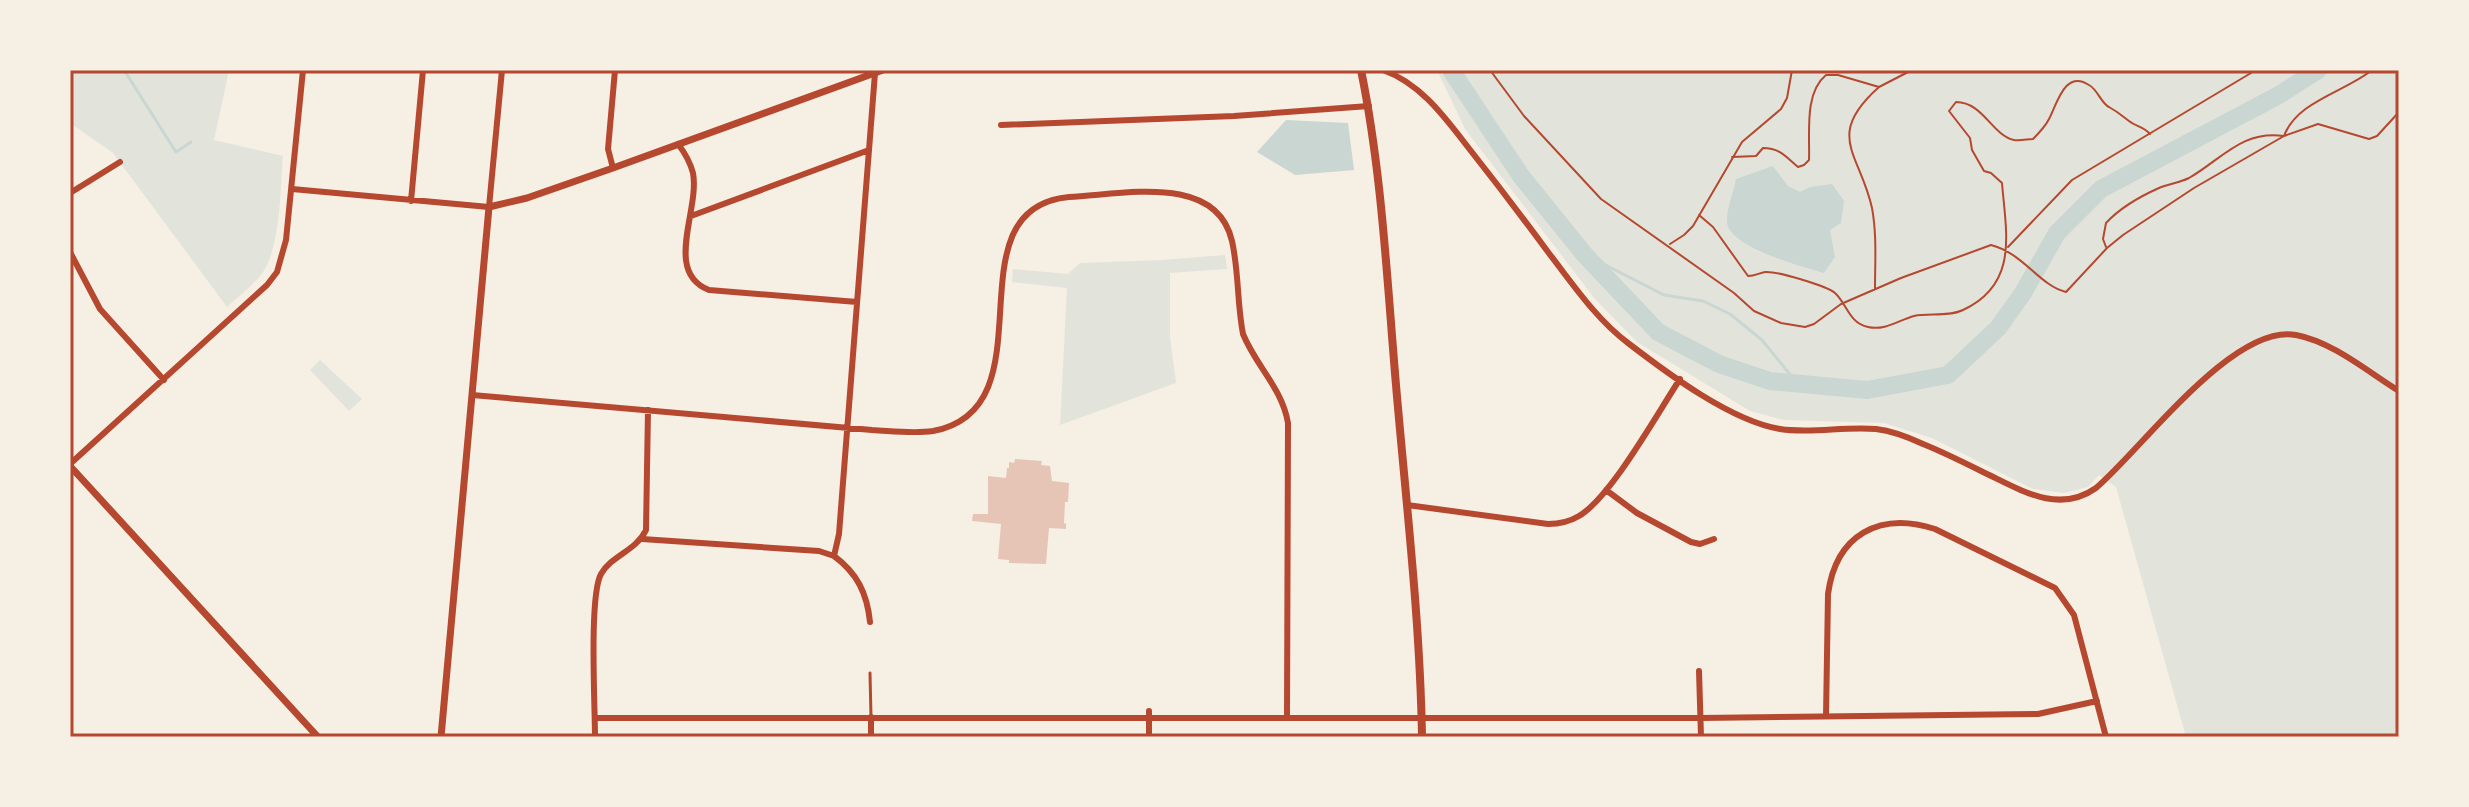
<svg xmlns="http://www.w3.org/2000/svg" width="2469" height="807" viewBox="0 0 2469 807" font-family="Signika,sans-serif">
  <rect width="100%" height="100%" fill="#f6efe4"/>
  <!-- green -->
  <path fill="#e2e4dc" d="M70 70H229L214 140 283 156C280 189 281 245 263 272 254 285 239 296 227 307L113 153 70 123Z
    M1437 70H2399V737H2186L2116 487 2099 475 2088 487 2064 493 2033 489 1932 438 1884 423 1784 420 1750 411 1637 342 1595 299 1465 129Z
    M1225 255 1227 269 1170 273V337L1176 383 1060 425 1067 288 1012 282 1013 269 1068 274 1080 263 1162 260Z
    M320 360 362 399 349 411 310 370Z"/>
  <!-- water -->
  <path fill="#c9d6d2" d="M1286 120 1348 123 1354 170 1295 175 1257 152Z
    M1773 166 1788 186 1800 192 1810 187 1832 184 1844 201 1841 223 1830 230 1835 257 1824 273C1803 267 1728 247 1727 222 1726 211 1734 191 1736 179Z"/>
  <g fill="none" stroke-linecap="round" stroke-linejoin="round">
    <!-- stream -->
    <path stroke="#c9d6d2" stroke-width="3" d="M124 70 176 152 191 142
      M1584 254 1664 295 1703 301 1730 314 1762 340 1797 383"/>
    <!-- river -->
    <path stroke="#c9d6d2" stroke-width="18" d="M1451 70 1521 176 1584 254 1658 332 1719 364 1770 381 1867 390 1948 375 1998 328 2023 293 2057 233 2101 189 2279 95 2318 70"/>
  </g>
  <!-- building -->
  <path fill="#e6c5b7" d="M1015 459 1042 461 1041 465 1050 466 1052 481 1069 483 1068 502H1065L1064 523 1066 524V529L1049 528 1046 564 1009 563V560L998 559 1001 524 972 521 973 514H988V476L1006 478 1007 468H1009V462L1014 463Z"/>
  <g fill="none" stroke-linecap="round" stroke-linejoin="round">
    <!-- path -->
    <path stroke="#b5482f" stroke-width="2" d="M1490 70 1524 116 1601 199 1734 293 1754 311 1781 323 1805 327 1814 324 1841 304 1901 278 1991 245C2023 253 2040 286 2066 292L2107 248 2123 235 2194 188 2284 136 2318 124 2369 139 2377 136 2399 112
      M1732 157 1756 156 1763 148C1780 148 1786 157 1798 167L1804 165 1809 160C1810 133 1804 93 1826 75H1838L1879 87 1912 70
      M1699 215 1713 227 1748 276C1755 276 1759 273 1765 272 1777 271 1827 286 1835 293 1847 304 1849 323 1868 327 1885 331 1899 320 1914 316 1929 313 1949 317 1963 310 2019 284 2006 233 2002 183L1991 173 1984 171 1972 150 1970 138 1949 111 1956 102C1983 102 1992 135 2014 140 2020 141 2028 139 2033 139 2039 133 2045 127 2049 119 2057 104 2065 69 2089 85 2098 90 2101 103 2109 107 2118 112 2121 115 2129 121 2136 127 2143 126 2150 134
      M1670 244 1684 235 1693 226 1742 142 1781 109 1787 98 1792 70
      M2008 247 2072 180 2256 70
      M2106 247 2103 239 2106 223C2119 209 2141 196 2159 188 2168 184 2179 183 2189 178 2222 159 2242 130 2284 136 2297 101 2345 92 2372 70
      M1875 289C1875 262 1877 235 1872 208 1860 153 1824 136 1879 87"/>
    <!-- service -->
    <path stroke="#b5482f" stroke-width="3" d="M870 673 871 717"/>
    <!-- minor -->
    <path stroke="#b5482f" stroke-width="6" d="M1383 70C1422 84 1446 119 1471 151 1497 184 1523 218 1548 252 1572 283 1596 319 1628 343 1667 373 1731 421 1780 429 1812 434 1844 426 1876 429 1893 431 1908 437 1923 444 1943 452 1963 462 1983 472 2019 489 2058 515 2096 488 2141 450 2233 323 2296 335 2333 342 2368 372 2399 391
      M1001 125 1234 116 1369 106
      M678 144C685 153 690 162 693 173 700 210 663 272 709 290L857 302
      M613 168 608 149 615 70
      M292 189 489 207 502 70
      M70 193 120 162
      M411 201 423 70
      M691 216 869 150
      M70 252 100 309 164 380
      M472 395 872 430C892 431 913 434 933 431 1055 408 945 209 1069 197 1121 195 1216 172 1232 241 1239 272 1237 304 1243 334 1256 366 1282 388 1288 423L1287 718
      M70 464 267 285 277 272 286 240 303 70
      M1606 490 1637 513 1691 542 1700 544 1714 539
      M1407 505 1548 524C1559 524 1569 522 1579 516 1611 497 1657 414 1680 379
      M642 539 819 551 834 556
      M870 622C867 593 857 573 834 556L839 534 875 73
      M1699 671 1701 737
      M1826 716 1828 594C1836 535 1879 511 1935 529L2055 588 2074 615 2106 737
      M871 717V737
      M595 718H1700L2038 714 2097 701
      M595 737C595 705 589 596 601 574 612 555 636 551 646 530L648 410
      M1149 737V711"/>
    <!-- tertiary -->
    <path stroke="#b5482f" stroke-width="7" d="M70 466 318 737
      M441 737 489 207 527 198 613 168 883 70"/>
    <!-- secondary -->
    <path stroke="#b5482f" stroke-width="8" d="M1361 70C1382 173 1387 280 1396 385 1406 502 1420 619 1422 737"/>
  </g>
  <!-- border -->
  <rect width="2469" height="807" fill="none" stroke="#f6efe4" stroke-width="144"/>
  <rect x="72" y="72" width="2325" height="663" fill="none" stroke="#b5482f" stroke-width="3"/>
</svg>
